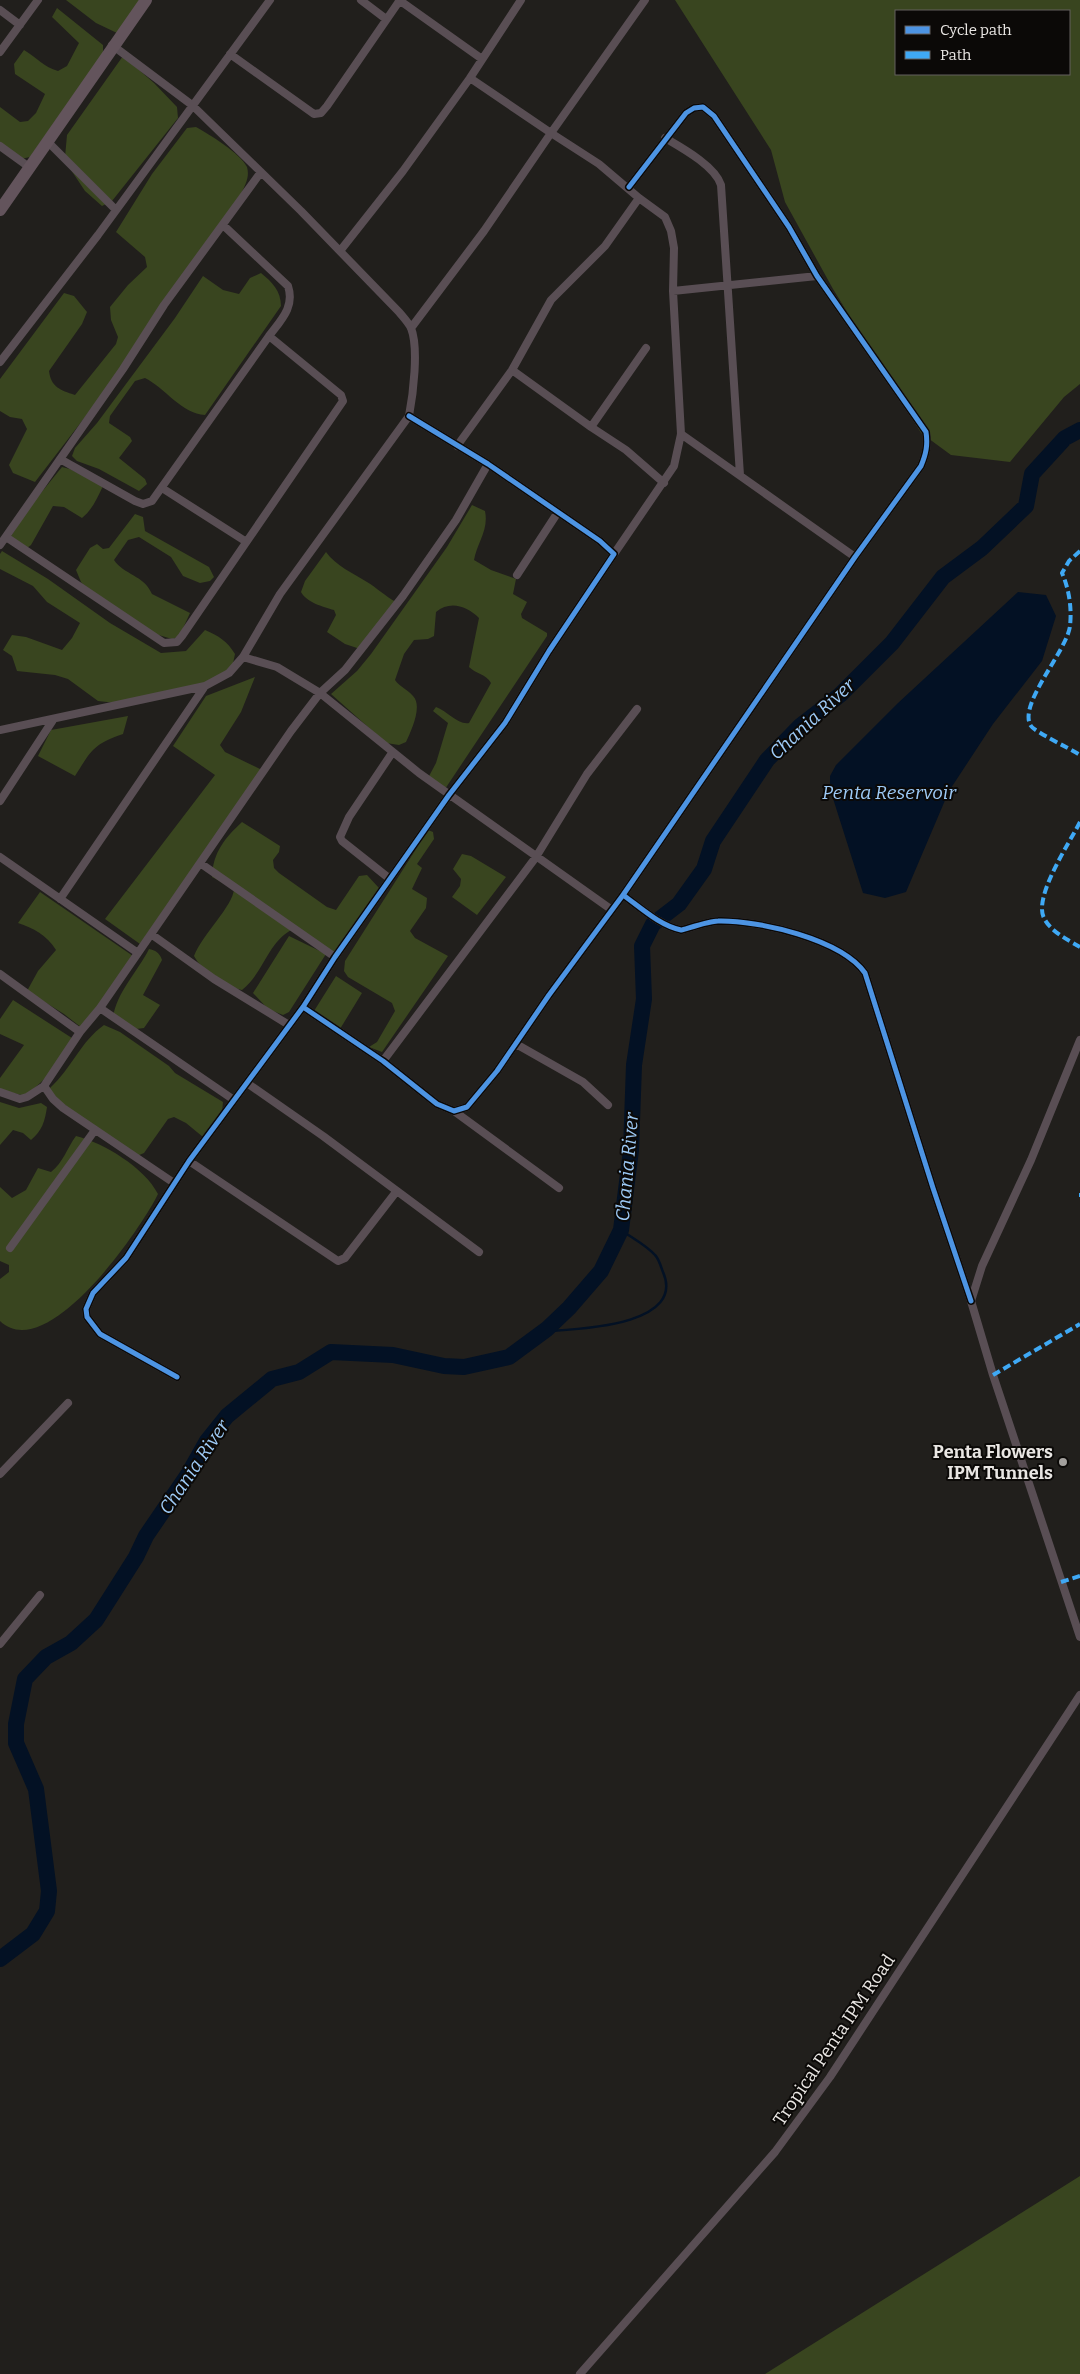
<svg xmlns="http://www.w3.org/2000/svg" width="1080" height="2374" viewBox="0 0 1080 2374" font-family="Bitter,serif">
  <rect width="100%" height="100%" fill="#211f1c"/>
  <!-- green -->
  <path fill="#39451f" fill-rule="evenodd" d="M66 0H144L117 33 96 23Z
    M675 0H1080V384L1064 397 1010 462 951 455 921 433 833 289 785 202 771 150ZM896 11H1069V74H896Z
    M57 8 103 45V53L30 157 21 159 0 143V107L20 122 28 121 36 113 45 94 15 74 14 64 24 50C37 58 44 67 58 71L67 66 79 43 52 17Z
    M123 56 154 83 177 107 178 118 112 201 102 206 85 191 67 164 65 157 67 135Z
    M196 127C209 134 241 154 247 167 250 177 245 185 241 194L135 352 35 482 13 473 9 465 27 429 22 419 10 417 0 411V379L64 293 74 296 87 312 82 324 49 371C51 387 60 390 75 395L116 344 118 337 111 320 110 307 128 285 147 267 145 257 116 232 152 174 187 128Z
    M261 273C272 282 281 291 281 306L205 415C182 414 165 388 145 378L135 381 110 416 109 423 130 437 132 441 119 458 145 479 147 484 139 491 99 469 77 461 72 456 75 448 97 423 175 318 203 276 223 290 239 294 250 278Z
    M62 467 70 469 103 486C97 498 93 509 82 518L64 507 53 506 31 545 23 551 9 539 32 504Z
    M472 505 485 511C489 530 477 543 474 560L491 570 516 579 513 594 527 602 521 614 522 618 547 633V636L445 789 428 778 436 763 448 723 433 711 436 707C447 711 458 725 469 723L491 683C486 674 476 674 469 667L479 618C467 606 450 600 436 612L434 636 428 639 414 640 404 654 395 680C400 687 407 689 413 696 423 706 411 731 406 742L399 745 386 743 331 694 357 671 371 654 447 547Z
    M135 514 143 517 145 531 209 567 214 577 210 581 200 583 183 576 171 557 139 537 128 540 114 560C124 575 144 575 152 594L190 613 179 637 172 639 152 633 87 590 81 582 76 570 90 548 97 544 103 549 109 548Z
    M2 551 48 579 110 623 161 653 186 651 205 630C219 636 227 641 235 654L232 668 219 678 186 690 116 703 98 701 68 679 55 675 17 671 12 656 3 650 12 635 26 637 62 650 72 638 80 623 47 602 33 586 0 569V554Z
    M326 552C336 566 353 573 367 582 377 588 385 596 396 602L360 649 345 644 327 632 336 615 334 610C323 607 306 602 301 592L305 581Z
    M255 677 241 712 220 745 225 752 262 770 140 944 105 919 215 775 173 746 206 696Z
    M128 716 123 734C93 744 91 751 75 776L38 756 51 730Z
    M242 822 280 846 279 852 273 860 274 868 279 873 327 907 336 910 359 876 367 875 379 888 338 951 327 952 291 930C267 944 263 974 242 990 226 987 202 971 194 956 202 935 233 906 234 889L212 877C213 852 225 838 242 822Z
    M428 830 433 832 434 839 417 864 422 868 412 889 427 898 426 908 410 931 415 938 448 956 382 1052 369 1047 377 1042 395 1011 392 1003 348 977 344 971 345 961Z
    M462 854 471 856 506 877 477 915 452 897 460 886 461 879 453 869Z
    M40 892 133 956 82 1028 64 1014 27 991 38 971 56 950C47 935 33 928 18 923Z
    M289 936 326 954 289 1012 283 1015 268 1009 253 993Z
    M149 949C155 950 160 953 162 960L143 995 160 1005 144 1028 136 1029 113 1018C116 993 138 971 149 949Z
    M336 976 362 993 340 1029 314 1011Z
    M13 1000 75 1040 53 1071 26 1096 0 1090V1078L24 1045 0 1034V1019Z
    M104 1025 120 1032 169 1066 175 1073 223 1102 222 1112 203 1137 186 1123 174 1117 168 1119 144 1153 137 1156 90 1126 51 1094 50 1088C71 1069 81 1041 104 1025Z
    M0 1102 19 1108 41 1103 47 1107C45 1121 42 1131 31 1140L23 1133 13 1130 0 1145Z
    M76 1136C104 1143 145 1168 158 1194 141 1229 47 1366 0 1321V1279L9 1272V1265L0 1261V1187L12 1198 26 1190 38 1168 51 1172C63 1163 67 1148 76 1136Z
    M1080 2176V2374H765Z"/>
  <!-- water -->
  <path fill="#031124" d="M1018 592 1046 595 1056 616 1042 661 993 724 949 791 906 892 885 898 863 893 830 789V776L836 765 898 703Z"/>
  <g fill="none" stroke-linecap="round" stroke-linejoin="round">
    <!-- stream -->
    <path stroke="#031124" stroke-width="2.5" d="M550 1331C581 1329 686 1325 663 1272 661 1267 659 1259 655 1255 646 1245 632 1238 621 1230"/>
    <!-- river -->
    <path stroke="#031124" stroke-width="16" d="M0 1959 33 1934 47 1911 49 1891 36 1789 16 1743V1724L25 1679 46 1657 71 1643 96 1620 136 1557 146 1536 189 1473 207 1441 227 1416 272 1379 299 1372 331 1352 393 1355 444 1366 464 1367 509 1357 547 1329 569 1308 601 1271 621 1230 631 1150 634 1065 644 999 642 946 653 924 679 904 704 869 713 841 767 760 800 726 840 695 892 643 943 577 982 548 1026 506 1032 474 1065 438 1080 430"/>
    <!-- minor -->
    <path stroke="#594e54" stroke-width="8" d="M361 0 386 19
      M399 0 482 59
      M0 10 20 25
      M0 52 38 0
      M230 54 314 114 321 113 327 106 400 0
      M470 78 521 0
      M665 138C682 148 715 166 721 185L740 475
      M47 141 116 210
      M0 146 29 167
      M639 198 599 164 551 133 645 0
      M340 251 403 171 470 78 551 133 484 231 411 328
      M673 291 817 276
      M0 362 98 235 270 0
      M512 370 591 427 646 348
      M591 427 626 450 664 483
      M681 434 855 557
      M457 446 512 370 551 300 605 246 639 198 665 217 671 231 674 248 673 291 681 434 674 466 614 554
      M60 459 135 501 143 504 152 501 269 336
      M162 488 245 541
      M6 537 164 643 177 642 182 636 343 401 341 395 269 336C281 320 295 307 288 286L223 225
      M0 545 123 369 164 305 261 172
      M517 575 558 512
      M243 657 277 667 320 693 419 773 612 910
      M0 730 205 686 229 673 243 657 280 594 409 416C413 395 419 348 411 328 408 322 403 317 399 312L301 211 192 105 112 45
      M0 801 53 720
      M0 857 138 953 100 1008 80 1032 44 1086 27 1097 20 1099 0 1092
      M200 863 335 957
      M390 879 342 841 340 837 349 817 392 753
      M623 895 855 557 921 466C926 454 928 445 926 432L817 276 789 227 714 116 703 107 694 108 686 113 629 187
      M60 899 205 686
      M151 934 214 979 289 1025
      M138 953 291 731 320 693 345 670 403 596 456 520 488 464
      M0 974 80 1032
      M303 1007 383 1061 437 1104 454 1111 467 1107 497 1071 549 995 623 895C640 907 660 926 681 930 683 930 709 921 718 921 758 920 841 939 865 973L933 1188 971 1301
      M100 1008 234 1100
      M1080 1040 1031 1160 982 1266 971 1301 993 1375 1080 1637
      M516 1044 583 1082 608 1105
      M383 1061 536 857 587 774 637 709
      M247 1083 323 1136 479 1252
      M44 1086 53 1099 63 1108 174 1183
      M454 1111 559 1188
      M189 1161 338 1261 345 1258 396 1192
      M10 1248 95 1130
      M177 1377 100 1334 87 1317 86 1309 93 1293 126 1258 189 1161 303 1007 335 957 449 795 505 723 549 651 614 554 600 541 488 464 409 416
      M0 1474 68 1403
      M0 1644 40 1595
      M580 2374 775 2152 830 2077 1080 1695"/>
    <!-- trunk -->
    <path stroke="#63545c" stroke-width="12" d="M0 210 146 0"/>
    <!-- quiet -->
    <path stroke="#3fa9f5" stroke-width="4" stroke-dasharray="8 4" stroke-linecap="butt" d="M1080 551 1069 561 1062 573C1069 589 1072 608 1070 626 1067 651 1017 705 1031 726 1035 732 1071 749 1080 755
      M1080 822C1070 842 1033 897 1044 918 1050 931 1068 940 1080 947
      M1079 1195H1080
      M993 1375 1080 1324
      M1061 1582 1080 1576"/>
    <defs>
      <path id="cycleway" d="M623 895 855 557 921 466C926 454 928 445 926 432L817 276 789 227 714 116 703 107 694 108 686 113 629 187
        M303 1007 383 1061 437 1104 454 1111 467 1107 497 1071 549 995 623 895C640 907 660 926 681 930 683 930 709 921 718 921 758 920 841 939 865 973L933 1188 971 1301
        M177 1377 100 1334 87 1317 86 1309 93 1293 126 1258 189 1161 303 1007 335 957 449 795 505 723 549 651 614 554 600 541 488 464 409 416"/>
    </defs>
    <!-- cycleway casing -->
    <use href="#cycleway" stroke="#0b0907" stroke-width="8"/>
    <!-- cycleway -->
    <use href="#cycleway" stroke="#4d94e3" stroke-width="5"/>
  </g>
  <!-- markers -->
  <circle fill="#a3a09d" stroke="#0b0907" stroke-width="2" cx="1063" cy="1462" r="5"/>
  <g text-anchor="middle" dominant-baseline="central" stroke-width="4" stroke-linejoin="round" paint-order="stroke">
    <!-- poi labels -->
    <g font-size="18" font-weight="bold" fill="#e9e6e3" stroke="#0b0907" text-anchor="end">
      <text x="1053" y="1452">Penta Flowers<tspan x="1053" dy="21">IPM Tunnels</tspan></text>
    </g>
    <!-- street labels -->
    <g font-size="18" fill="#e9e6e3" stroke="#0b0907">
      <text transform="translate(834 2040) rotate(-56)">Tropical Penta IPM Road</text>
    </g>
    <!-- water labels -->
    <g font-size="19" font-style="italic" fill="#9dcaf6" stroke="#0b0907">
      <text transform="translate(812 719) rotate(-43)">Chania River</text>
      <text x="889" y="792">Penta Reservoir</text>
      <text transform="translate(627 1167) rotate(-85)">Chania River</text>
      <text transform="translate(194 1467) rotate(-56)">Chania River</text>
    </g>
  </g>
  <!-- legend -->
  <rect x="895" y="10" width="175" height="65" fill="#0b0907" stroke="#64615f"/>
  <rect x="905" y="26" width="25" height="8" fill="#4d94e3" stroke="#64615f"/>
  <text x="940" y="35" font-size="15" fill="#e9e6e3">Cycle path</text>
  <rect x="905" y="51" width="25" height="8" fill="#3fa9f5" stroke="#64615f"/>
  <text x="940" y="60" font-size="15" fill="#e9e6e3">Path</text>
</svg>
